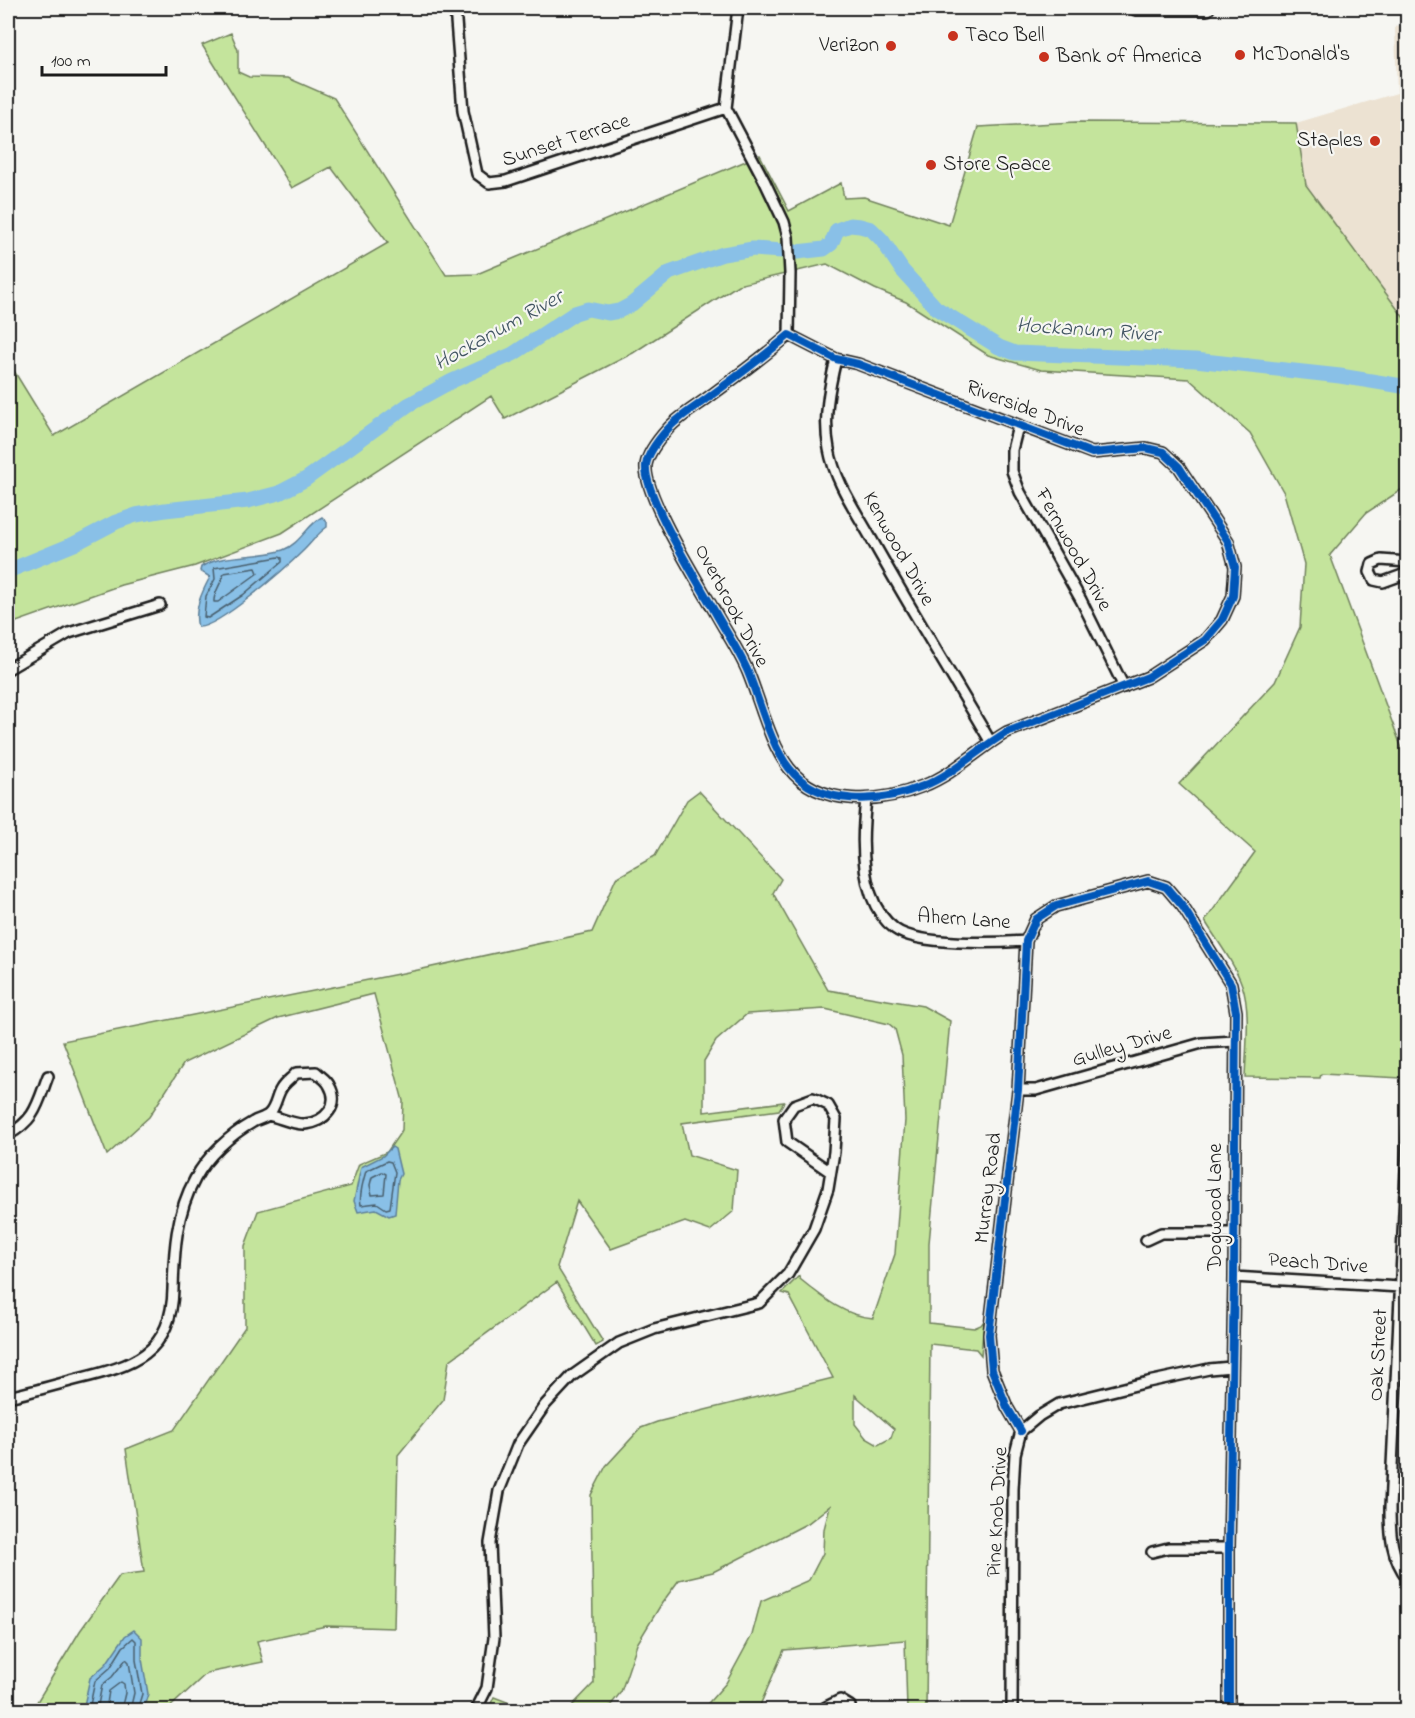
<svg xmlns="http://www.w3.org/2000/svg" width="1415" height="1718" viewBox="0 0 1415 1718" font-family="'Indie Flower',sans-serif">
  <rect width="100%" height="100%" fill="#f6f6f2"/>
  <filter id="ink" filterUnits="userSpaceOnUse"><feTurbulence type="fractalNoise" baseFrequency=".0167" numOctaves="2"/><feDisplacementMap in="SourceGraphic" scale="12" xChannelSelector="R" yChannelSelector="G"/><feConvolveMatrix kernelMatrix="1 2 1 2 8 2 1 2 1" color-interpolation-filters="sRGB"/></filter>
  <g filter="url(#ink)">
    <!-- built -->
    <path fill="#ece2d2" d="M1407 24V322L1306 185 1296 123 1397 93 1395 27Z"/>
    <!-- green -->
    <path fill="#c4e49c" stroke="#70805c" stroke-width="1.5" fill-rule="evenodd" d="M231 33 238 50V72L249 77 288 78 334 98 446 275 477 274 760 155 789 211 841 183 844 198 864 197 949 225 978 127 1076 122 1296 123 1306 185 1407 322V486L1366 513 1330 555 1404 754 1407 756V1061L1402 1078 1321 1074 1320 1078 1245 1077C1246 1050 1251 1010 1242 985 1234 962 1217 941 1205 921L1255 852 1179 784 1275 682 1300 627 1304 564 1284 493 1250 433 1189 379 1041 370 988 355 906 302 875 289 827 264 738 285 633 353 505 419 491 396 282 533 195 566 121 585 8 625V369L11 366 54 436 388 243 331 167 292 188 202 45Z
      M699 791 781 879 773 893 828 990 923 1006 950 1021 929 1243V1323L974 1328 981 1325 984 1321 981 1355 976 1349 930 1344 926 1710H907L905 1640 784 1650 758 1710H702L726 1683 752 1635 761 1601 809 1580 823 1553 824 1529 830 1506 808 1523 713 1572 679 1580 662 1603 637 1644 621 1692 607 1710H568L594 1683 591 1495 606 1466 641 1428 657 1422 833 1378 789 1295 782 1293 799 1276 800 1279C822 1297 844 1316 873 1318L895 1254 905 1120 902 1055 895 1029 889 1024 825 1009 747 1014 716 1041 704 1061V1112L784 1102 779 1110 682 1123 689 1155 737 1170 734 1211 710 1231 685 1222 611 1249 577 1201 557 1267 603 1342 596 1346 557 1282 449 1361 443 1400 398 1455 394 1628 326 1626 257 1641 263 1662 207 1673 167 1710H32L80 1631 120 1575 144 1572 126 1449 174 1430 245 1327V1246L258 1211 351 1186 359 1164 387 1152 402 1130 403 1101 374 994 278 1018 184 1063 149 1117 107 1155 63 1041 418 970 592 932 616 878 655 856 687 800ZM855 1395 894 1429 891 1438 878 1445 866 1438 855 1424Z
      M494 1697 528 1710H488Z"/>
    <!-- water -->
    <path fill="#89c0e7" stroke="#5d7e96" stroke-width="1.5" d="M322 517 327 522V527C318 533 312 542 304 550 288 566 217 629 198 627 193 610 202 592 210 577L200 571 201 567C226 552 257 559 283 550 300 544 307 525 322 517Z
      M392 1147 395 1149 401 1174 398 1180 395 1214 389 1216 376 1209 358 1212 354 1201 361 1167 383 1156Z
      M134 1630 142 1638V1659L148 1694 143 1710H83L90 1678 106 1664 125 1636Z"/>
    <g fill="none" stroke-linecap="round" stroke-linejoin="round">
      <!-- shore -->
      <path stroke="#485e6d" stroke-width="1.5" d="M279 557 282 558V562L243 595 208 618 204 617 206 596 215 579 214 568Z
        M256 568 258 573 218 602H214C213 593 222 583 224 573Z
        M387 1161 391 1162 395 1172 390 1208 386 1209 377 1203 361 1205C359 1196 363 1181 366 1171Z
        M382 1172 386 1174 384 1194 372 1195 370 1185 372 1177Z
        M89 1710 95 1681 110 1668 123 1647 133 1638 136 1641V1660L142 1694 137 1710
        M97 1710 102 1685 112 1677 126 1659 129 1662 134 1693 130 1710
        M106 1710 109 1691 121 1682 124 1684 125 1693 121 1710"/>
      <!-- river -->
      <path stroke="#89c0e7" stroke-width="15" d="M8 571 74 544 116 522 136 515 165 510 248 501 279 493 306 479 408 405 452 381 513 354 575 313 588 309 608 313 619 311 632 304 669 273 723 254 753 249 797 252 824 249 831 244 837 230 850 225 860 226 871 229 882 240 902 270 936 308 999 347 1015 353 1195 360 1340 376 1408 387"/>
      <defs>
        <path id="street" d="M455 8 463 111 477 174 489 183 506 181 726 108
          M738 8 726 108 764 180 784 222 788 237 790 273 789 335
          M789 335 836 359 858 364 1092 453 1146 448 1163 452 1179 467 1228 541 1235 567 1233 596 1222 620 1205 640 1148 677 1007 732C978 749 954 774 923 786 881 803 820 808 789 768 770 744 760 701 748 672 739 651 726 632 715 612 699 583 643 495 646 465 648 452 659 439 667 430 676 419 691 410 702 402 732 380 761 359 789 335Z
          M836 359C829 388 823 419 829 449 835 482 856 511 872 540 910 608 951 674 990 741
          M1018 426 1012 450V471L1020 492 1081 600 1124 687
          M1408 562 1381 560 1372 564 1370 572 1374 580 1383 582 1408 573
          M8 669 69 633 160 605
          M866 800C861 841 859 902 895 929 918 946 997 943 1026 941
          M1018 1090H1036L1202 1043 1235 1041
          M1408 1128 1390 1508C1390 1534 1391 1558 1408 1579
          M8 1135C36 1119 37 1105 48 1076
          M1146 1240 1161 1233H1233
          M1234 1277 1400 1287
          M8 1397C31 1392 55 1385 78 1379 132 1366 172 1354 173 1289 174 1251 176 1213 195 1179 207 1156 230 1135 253 1122 258 1119 265 1118 269 1114 276 1107 276 1097 281 1089 284 1083 292 1078 296 1073L316 1072C320 1076 327 1080 329 1085 341 1105 325 1122 305 1124 294 1125 279 1117 268 1115
          M1021 1431 1007 1407 992 1370 989 1335 1018 1090 1026 941 1036 919 1056 906 1148 881 1166 887 1183 907 1231 984 1236 1012 1234 1277 1229 1548V1710
          M1152 1552 1168 1548H1229
          M476 1710 487 1688 494 1638 490 1543 499 1491 518 1444 545 1405 572 1376 619 1343 654 1329 759 1303 788 1274 814 1229 828 1189 834 1152 836 1119 828 1105 813 1098 794 1105 784 1119 787 1142 829 1171
          M826 1710V1707L840 1700 850 1706V1710
          M1012 1710 1013 1489 1015 1454 1021 1431 1039 1416 1059 1404 1148 1382 1209 1369 1231 1367"/>
        <path id="primary" d="M1136 8H1207"/>
      </defs>
      <!-- street casing -->
      <use href="#street" stroke="#1c1c1c" stroke-width="14"/>
      <!-- primary casing -->
      <use href="#primary" stroke="#1c1c1c" stroke-width="18"/>
      <!-- street -->
      <use href="#street" stroke="#f6f6f2" stroke-width="9"/>
      <!-- primary -->
      <use href="#primary" stroke="#f6f6f2" stroke-width="14"/>
      <defs>
        <path id="cycleway" d="M789 335 836 359 858 364 1092 453 1146 448 1163 452 1179 467 1228 541 1235 567 1233 596 1222 620 1205 640 1148 677 1007 732C978 749 954 774 923 786 881 803 820 808 789 768 770 744 760 701 748 672 739 651 726 632 715 612 699 583 643 495 646 465 648 452 659 439 667 430 676 419 691 410 702 402 732 380 761 359 789 335Z
          M1021 1431 1007 1407 992 1370 989 1335 1018 1090 1026 941 1036 919 1056 906 1148 881 1166 887 1183 907 1231 984 1236 1012 1234 1277 1229 1548V1710"/>
      </defs>
      <!-- cycleway casing -->
      <use href="#cycleway" stroke="#f6f6f2" stroke-width="11"/>
      <!-- cycleway -->
      <use href="#cycleway" stroke="#0057b8" stroke-width="8"/>
    </g>
  </g>
  <!-- markers -->
  <g fill="#c8321e" stroke="#f6f6f2" stroke-width="2">
    <circle cx="953" cy="36" r="6"/>
    <circle cx="891" cy="46" r="6"/>
    <circle cx="1240" cy="55" r="6"/>
    <circle cx="1044" cy="57" r="6"/>
    <circle cx="1375" cy="141" r="6"/>
    <circle cx="931" cy="165" r="6"/>
  </g>
  <g text-anchor="middle" dominant-baseline="central" stroke-width="4.5" stroke-linejoin="round" paint-order="stroke">
    <!-- poi labels -->
    <g font-size="21" fill="#1c1c1c" stroke="#f6f6f2" text-anchor="start">
      <text x="965" y="36">Taco Bell</text>
      <text x="879" y="46" text-anchor="end">Verizon</text>
      <text x="1252" y="55">McDonald's</text>
      <text x="1056" y="57">Bank of America</text>
      <text x="1363" y="141" text-anchor="end">Staples</text>
      <text x="943" y="165">Store Space</text>
    </g>
    <!-- street labels -->
    <g font-size="21" fill="#1c1c1c" stroke="#f6f6f2">
      <text transform="translate(566 141) rotate(-18)">Sunset Terrace</text>
      <text transform="translate(1025 409) rotate(21)">Riverside Drive</text>
      <text transform="translate(898 549) rotate(61)">Kenwood Drive</text>
      <text transform="translate(1073 550) rotate(61)">Fernwood Drive</text>
      <text transform="translate(731 606) rotate(62)">Overbrook Drive</text>
      <text transform="translate(964 920) rotate(4)">Ahern Lane</text>
      <text transform="translate(1122 1047) rotate(-16)">Gulley Drive</text>
      <text transform="translate(989 1188) rotate(-83)">Murray Road</text>
      <text transform="translate(1216 1207) rotate(-90)">Dogwood Lane</text>
      <text transform="translate(1318 1264) rotate(4)">Peach Drive</text>
      <text transform="translate(1379 1355) rotate(-87)">Oak Street</text>
      <text transform="translate(998 1512) rotate(-87)">Pine Knob Drive</text>
    </g>
    <!-- water labels -->
    <g font-size="22" font-style="italic" fill="#425563" stroke="#f6f6f2">
      <text transform="translate(499 331) rotate(-29)">Hockanum River</text>
      <text transform="translate(1088 331) rotate(4)">Hockanum River</text>
    </g>
  </g>
  <!-- margin -->
  <rect width="1415" height="1718" fill="none" stroke="#f6f6f2" stroke-width="30"/>
  <rect x="15" y="15" width="1385" height="1688" fill="none" stroke="#1c1c1c" stroke-width="2" filter="url(#ink)"/>
  <!-- scale -->
  <path d="M42 66v9h124v-9" fill="none" stroke="#1c1c1c" stroke-width="3"/>
  <text x="51" y="66" font-size="18" fill="#1c1c1c" stroke="#f6f6f2" stroke-width="4.5" paint-order="stroke">100 m</text>
</svg>
